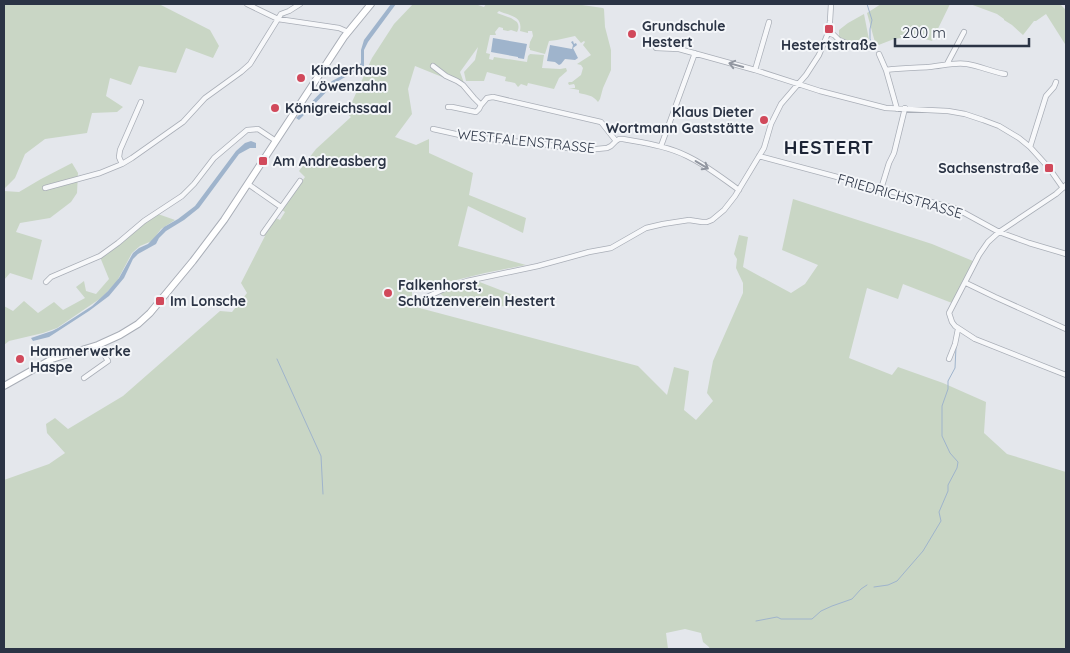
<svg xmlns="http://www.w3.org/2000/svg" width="1070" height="653" viewBox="0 0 1070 653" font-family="Quicksand,sans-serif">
  <rect width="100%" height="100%" fill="#e4e7ec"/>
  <!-- green -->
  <path fill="#c9d6c5" d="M4 4H159L210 30 219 46 213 58 186 48 176 73 139 66 131 85 110 78 106 96 123 107 117 112 92 113 87 133 45 139 25 154 15 178 4 189Z
    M413 4H475L484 7 486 4H575L603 8 604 9 605 27 611 50V70L603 88 600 99 598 102C593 95 587 95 579 93V90L569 88 567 89 569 88H575V86L574 84 569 85 568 83 569 82H572L581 75 583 68 581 65 577 64 591 55 583 45 585 42 584 41 581 43 575 36 557 40 549 41 545 54 530 50V48H529L530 42 533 36 532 31H528V33L520 31C523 16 510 16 499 11L497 13 511 18 517 22C519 25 519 28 517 32L511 30 508 31 503 30V28L499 27 495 32 496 35H490L486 53 490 54 489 59 493 60 494 57 527 62 528 56 530 54 544 55 542 68 560 69 566 68 567 71 559 78 554 89 528 83 527 86 521 84 518 87 515 83 505 81 506 77 487 72 484 81H466L464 72 475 60 478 47 460 72 464 83 462 85 415 66 408 89 412 114 395 137 416 145 429 139V153L473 173 469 195 526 218 523 233 468 206 458 246 526 265 485 273 440 284 412 286V306L638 366 667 395 674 367 689 371 684 410 696 420 713 401 707 393 713 361 743 293V283L736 268 737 259 734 254 739 235 748 237 743 267 791 293 805 284 818 265 782 250 793 199 932 244 973 261 952 303 903 284 898 299 867 288 849 358 892 375 898 367 943 383 986 402 984 433 1007 454 1066 472V649H710L709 647 703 642 701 633 685 629 666 633 668 649H4V480L49 464 65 453 47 433 46 424 55 418 68 429 123 396 220 311 232 312 247 293 241 283 265 236 264 235 276 218 280 220 285 212 282 210 305 177 299 171 316 149 351 117 344 111 352 102 372 58 394 24Z
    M881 4H950L932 41 915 36 894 39 876 46 867 13Z
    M970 4H1060L1066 10V43L1065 44 1046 14 1036 21H1034L1023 35 1012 25 1004 20V19L997 14Z
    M864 14 871 50 839 37V30L848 23Z
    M72 163 78 173 77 193 71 202 50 218 20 223 16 232 42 240 32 280 10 273 4 280V191L19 192 41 179Z
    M158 214 175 220 161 229 152 241 140 246 132 253 116 283 101 298 57 328 43 333 9 341 4 345V306L13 311 24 301 38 313 54 302 63 310 85 298 76 287 84 281 86 291 96 294 109 279 100 257 145 222Z
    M477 281 521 298 515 306 470 307 455 304 439 293Z"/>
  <!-- water -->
  <path fill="#9fb4cc" d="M391 4H396L368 42 364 50V66L335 83 299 120 296 118 332 81 358 67 361 63V50L364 40Z
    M493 38 527 44 524 59 518 58V57L491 52Z
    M573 41 574 44 576 43 577 45 573 48 578 58 575 60 565 59 561 64 559 65 555 62 547 61 550 45 572 49 573 45 571 42Z
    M251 141 256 143V148H250L239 154 199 208 184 220 166 231 159 238 156 244 138 254 133 259 124 278 109 296 89 311 49 337 33 341 31 338 52 331 58 328 92 306 108 291 119 278 133 253 139 248 148 244 164 227 178 219 195 206 236 151 245 143Z"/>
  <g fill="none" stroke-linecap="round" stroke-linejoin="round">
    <!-- stream -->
    <path stroke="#9fb4cc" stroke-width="1" d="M867 4 872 20 870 29V39L876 50
      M277 359 321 456 323 494
      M874 587 888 585 897 581 923 551 941 521 939 512 948 491V485L957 468 958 462 950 453 942 436V406L948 389V381L955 368 956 347
      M756 621 777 617 781 619H812L821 611 832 606 852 599 861 589 867 585"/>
    <defs>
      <path id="minor" d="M247 4 278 19 339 28 348 32
        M828 33 834 35 839 40 858 48
        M656 48 679 49 755 70 820 91 886 108 948 111 965 114 983 120 999 126 1019 138 1030 147 1049 168 1063 188
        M879 54 886 70 897 109
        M947 64 964 32
        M433 66 446 76 457 81 463 85 474 98 481 105 479 109 476 112 452 107H448
        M755 70 769 22
        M886 70C901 68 915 68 929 67 942 66 954 62 967 64 980 66 992 72 1005 74
        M481 105 487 98 493 97 601 122 616 141 619 139H623C644 143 667 146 687 156 706 165 722 178 739 190
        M433 129 469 137 543 144 567 148 586 150 607 148 611 146 616 141
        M661 146 695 53
        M1030 147 1046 96 1054 87 1056 82
        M759 156 957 209 999 232 1029 243 1066 254
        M122 164 119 157 120 150 141 102
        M248 184 281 207
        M1066 185 1056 194 999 232 988 242 979 255 949 313 952 322 955 326 975 339 1066 375
        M45 188 100 173 122 164 132 158 183 122 205 98 241 72 250 64 281 14 289 11 300 4
        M881 189 889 163 894 153 905 108
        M263 233 300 181
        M46 282 51 277 100 256 118 243 144 221 182 196 194 184 214 158 247 130 258 129 276 141
        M966 283 995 297 1066 329
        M425 298 444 289 467 281 538 266 589 252 611 248 646 228 663 224 689 220 702 222H707L712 220 724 210 735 196 764 148 771 124 781 104 806 75 819 55 828 33 830 21 831 4
        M949 359 955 344 958 329
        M84 378 108 361 98 345"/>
      <path id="secondary" d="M4 386 52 359 98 345 120 335 138 324 150 313 193 261 224 220 344 37 371 4"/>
    </defs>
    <!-- minor casing -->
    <use href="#minor" stroke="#a9aeb7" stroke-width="6"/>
    <!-- secondary casing -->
    <use href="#secondary" stroke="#a9aeb7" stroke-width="8"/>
    <!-- minor -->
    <use href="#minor" stroke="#f7f8fa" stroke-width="4.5"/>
    <!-- secondary -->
    <use href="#secondary" stroke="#fff" stroke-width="6"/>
  </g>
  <!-- one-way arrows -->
  <defs><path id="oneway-shaft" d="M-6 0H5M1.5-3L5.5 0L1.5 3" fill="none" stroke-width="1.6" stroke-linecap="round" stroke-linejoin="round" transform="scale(1.25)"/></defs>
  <g stroke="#9196a0">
    <use href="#oneway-shaft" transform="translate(736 65) rotate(-165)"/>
    <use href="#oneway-shaft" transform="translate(702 165) rotate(31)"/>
  </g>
  <!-- markers -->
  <g fill="#d1495b" stroke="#f4f6f9" stroke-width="2">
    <rect x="824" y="24" width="10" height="10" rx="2.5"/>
    <circle cx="632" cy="34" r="5"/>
    <circle cx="301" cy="78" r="5"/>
    <circle cx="275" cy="108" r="5"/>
    <circle cx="764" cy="120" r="5"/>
    <rect x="258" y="156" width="10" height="10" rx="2.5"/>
    <rect x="1044" y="163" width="10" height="10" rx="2.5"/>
    <circle cx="388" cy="293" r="5"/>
    <rect x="155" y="296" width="10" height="10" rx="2.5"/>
    <circle cx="20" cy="359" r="5"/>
  </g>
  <g text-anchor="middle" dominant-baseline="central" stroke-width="4" stroke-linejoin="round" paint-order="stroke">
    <!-- poi labels -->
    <g font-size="14" font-weight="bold" fill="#2b3445" stroke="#f4f6f9" text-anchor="start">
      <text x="642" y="26">Grundschule<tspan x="642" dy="16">Hestert</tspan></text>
      <text x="829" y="45" text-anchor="middle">Hestertstraße</text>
      <text x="311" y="70">Kinderhaus<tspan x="311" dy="16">Löwenzahn</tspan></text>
      <text x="285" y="108">Königreichssaal</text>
      <text x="754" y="112" text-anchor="end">Klaus Dieter<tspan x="754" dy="16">Wortmann Gaststätte</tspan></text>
      <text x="273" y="161">Am Andreasberg</text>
      <text x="1039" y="168" text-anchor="end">Sachsenstraße</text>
      <text x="398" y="285">Falkenhorst,<tspan x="398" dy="16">Schützenverein Hestert</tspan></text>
      <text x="170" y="301">Im Lonsche</text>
      <text x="30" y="351">Hammerwerke<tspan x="30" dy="16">Haspe</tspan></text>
    </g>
    <!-- street labels -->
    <g font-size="14" fill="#2b3445" stroke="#f4f6f9">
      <text transform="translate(526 141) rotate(6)">WESTFALENSTRASSE</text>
      <text transform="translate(900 196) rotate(16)">FRIEDRICHSTRASSE</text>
    </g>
    <!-- district labels -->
    <g font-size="19" font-weight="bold" letter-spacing="1" fill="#1d2536" stroke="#f4f6f9">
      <text x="829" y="147">HESTERT</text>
    </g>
  </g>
  <!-- border -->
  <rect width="1070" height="653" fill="none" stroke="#2b3445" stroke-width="10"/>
  <!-- scale -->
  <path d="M895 38v8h134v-8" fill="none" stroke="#2b3445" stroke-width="2.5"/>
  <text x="902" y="38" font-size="15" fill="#2b3445" stroke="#f4f6f9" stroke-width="4" paint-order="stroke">200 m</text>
</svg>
